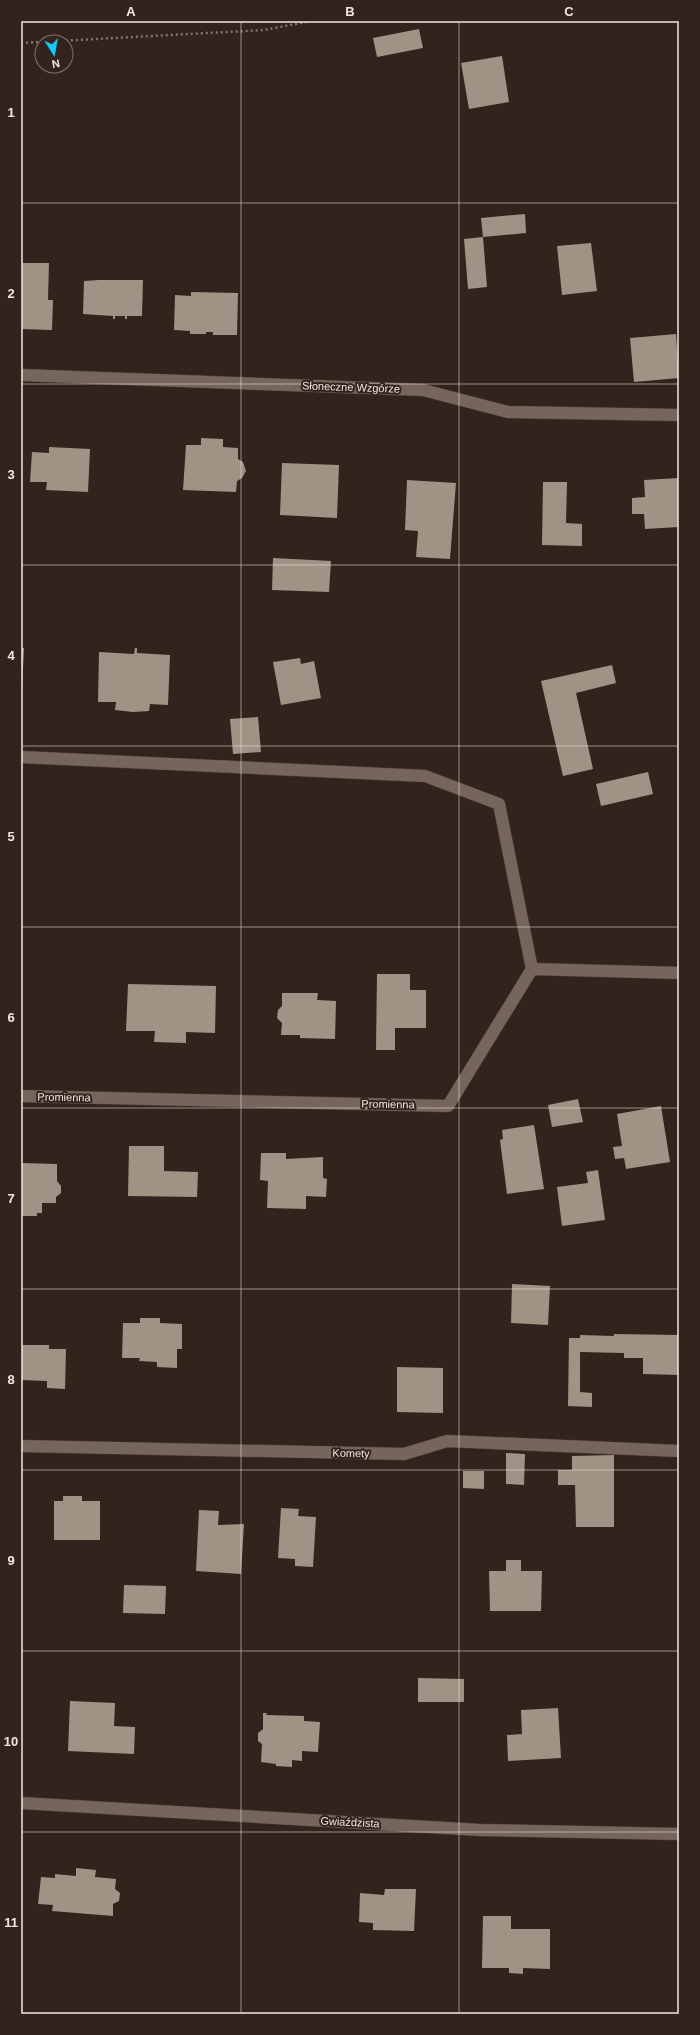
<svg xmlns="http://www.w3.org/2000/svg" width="700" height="2035" viewBox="0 0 700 2035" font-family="Helvetica,sans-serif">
  <rect width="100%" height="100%" fill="#32241c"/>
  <!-- building -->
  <path fill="#a09284" d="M419 29 423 48 377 57 373 38Z
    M502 56 509 102 469 109 461 63Z
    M525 214 526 233 483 237 481 218Z
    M483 237 487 287 468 289 464 239Z
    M591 243 597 291 562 295 557 246Z
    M21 263H49L48 300H53L52 330 21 329Z
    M99 280H143L142 316H127V319H125V316H115V319H113V316L83 314 84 281Z
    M191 292 238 293 237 335H213V332H206V334H190V331L174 330 175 295 191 296Z
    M676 334 679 378 634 382 630 338Z
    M201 438 223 439V447L238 448V459L243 462 246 471 242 478 237 481 236 492 183 490 186 445H201Z
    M49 447 90 449 88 492 46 490 47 482H30L32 452 49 453Z
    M282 463 339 465 337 518 280 515Z
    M679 478V527L645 529 644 514H632V498L645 497 644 480Z
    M407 480 456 483 450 559 416 557 418 531 405 530Z
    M543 482H567L566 523 582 524V546L542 545Z
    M273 558 331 561 329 592 272 590Z
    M21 648H24L22 688H21Z
    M135 648H137V653L170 655 168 705 150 704 149 711 133 712 115 710 116 702H98L99 652 134 654Z
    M300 658 301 664 314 661 321 698 281 705 273 662Z
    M612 665 616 683 576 693 593 769 563 776 541 681Z
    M258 717 261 752 233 754 230 719Z
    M648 772 653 794 601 806 596 784Z
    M377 974H410V990H426V1028H395V1050H376Z
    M128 984 216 986 215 1033 186 1032V1043L154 1042 155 1031H126Z
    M282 993H318L317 1000 336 1001 335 1039 300 1038V1035H281L282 1023 277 1018 278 1010 282 1006Z
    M578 1099 583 1122 552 1127 548 1105Z
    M661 1106 670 1162 626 1169 624 1158 615 1159 613 1147 622 1146 617 1114Z
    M534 1125 544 1189 507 1194 500 1140 503 1139 502 1130Z
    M129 1146H164V1171L198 1172 197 1197 128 1196Z
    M261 1153H286V1159L323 1157V1178L327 1179 326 1197 306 1196V1209L267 1208 268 1181 260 1180Z
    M21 1163 57 1164V1181L61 1186V1193L56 1197V1203H42V1213H37V1216H21Z
    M598 1170 605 1220 562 1226 557 1187 588 1183 586 1172Z
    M512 1284 550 1286 548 1325 511 1323Z
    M140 1318H160V1323L182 1324V1349H177V1368L157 1367V1362L139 1361 140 1358H122L123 1323H140Z
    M614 1334 679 1335V1375L643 1374V1358H624V1353L580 1352V1392L592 1393V1407L568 1406 569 1338H580V1335L614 1336Z
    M21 1345H49V1349H66L65 1389 47 1388V1381L21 1380Z
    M397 1367 443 1368V1413L397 1412Z
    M506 1453 525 1454 524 1485 506 1484Z
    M614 1455V1527H576L575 1485H558V1470H572V1456Z
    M463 1471H484V1489L463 1488Z
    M63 1496H82V1501H100V1540H54V1501H63Z
    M281 1508 299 1509 298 1516 316 1517 313 1567 295 1566V1559L278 1558Z
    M199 1510 219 1511 218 1525 244 1524 241 1574 196 1571Z
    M506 1560H521V1571H542L541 1611H490L489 1571H506Z
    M124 1585 166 1586 165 1614 123 1613Z
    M418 1678 464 1679V1702H418Z
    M70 1701 115 1703 114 1726 135 1727 134 1754 68 1751Z
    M558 1708 561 1758 508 1761 507 1735 522 1734 521 1710Z
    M263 1713H267L266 1715 304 1716V1721L320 1722 318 1752 302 1751V1761L292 1760V1767L276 1766V1764L261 1762 262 1744 258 1741V1733L263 1729Z
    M76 1868 96 1870 95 1877 116 1879 115 1889 120 1893 119 1901 113 1904V1916L52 1911 53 1905 38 1904 41 1877 55 1878V1874L76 1876Z
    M385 1889H416L414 1931 373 1930V1923L359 1922 360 1893 384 1895Z
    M483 1916H511V1929H550V1969L523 1968V1974L509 1973V1968H482Z"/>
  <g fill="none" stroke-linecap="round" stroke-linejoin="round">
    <defs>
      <path id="service" d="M21 757 425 776 499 804 532 969
        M404 1454 447 1441 679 1451"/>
      <path id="minor" d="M21 375 423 390 508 412 679 415
        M21 1096 448 1106 532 969 679 973
        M21 1446 404 1454
        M21 1803 480 1830 679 1834"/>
    </defs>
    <!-- service casing -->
    <use href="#service" stroke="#4e413b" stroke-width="13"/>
    <!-- minor casing -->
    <use href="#minor" stroke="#4e413b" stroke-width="13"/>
    <!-- path -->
    <path stroke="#82766f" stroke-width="2.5" stroke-dasharray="2 3" stroke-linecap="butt" d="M21 43 264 30 311 21"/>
    <!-- service -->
    <use href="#service" stroke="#76655c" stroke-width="12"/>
    <!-- minor -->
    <use href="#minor" stroke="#76655c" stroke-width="12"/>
  </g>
  <!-- grid -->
  <path fill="none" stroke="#f1e7e2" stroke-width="1" stroke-opacity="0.55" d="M241 21V2014M459 21V2014M21 203H679M21 384H679M21 565H679M21 746H679M21 927H679M21 1108H679M21 1289H679M21 1470H679M21 1651H679M21 1832H679"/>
  <g text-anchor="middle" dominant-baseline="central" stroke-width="4" stroke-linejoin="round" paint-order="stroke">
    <!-- street labels -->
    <g font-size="11" fill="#f1e7e2" stroke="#32241c">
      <text transform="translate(351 387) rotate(2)">Słoneczne Wzgórze</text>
      <text transform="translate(64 1097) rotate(1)">Promienna</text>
      <text transform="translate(388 1104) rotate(1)">Promienna</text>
      <text transform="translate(351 1453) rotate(1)">Komety</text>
      <text transform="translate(350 1822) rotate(3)">Gwiaździsta</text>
    </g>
  </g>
  <!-- border -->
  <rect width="700" height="2035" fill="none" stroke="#32241c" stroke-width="44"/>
  <!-- north arrow -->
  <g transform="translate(54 54) rotate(169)"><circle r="19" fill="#32241c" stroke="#7e726b"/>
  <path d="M0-3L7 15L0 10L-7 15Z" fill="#14cafb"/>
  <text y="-6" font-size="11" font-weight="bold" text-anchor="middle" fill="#f1e7e2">N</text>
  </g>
  <rect x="22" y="22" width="656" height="1991" fill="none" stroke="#f1e7e2" stroke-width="1.5"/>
  <g font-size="13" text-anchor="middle" font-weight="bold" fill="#f1e7e2">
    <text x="131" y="16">A</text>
    <text x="350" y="16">B</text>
    <text x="569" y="16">C</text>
    <text x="11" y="117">1</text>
    <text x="11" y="298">2</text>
    <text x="11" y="479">3</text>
    <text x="11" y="660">4</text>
    <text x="11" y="841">5</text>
    <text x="11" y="1022">6</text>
    <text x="11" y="1203">7</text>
    <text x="11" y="1384">8</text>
    <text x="11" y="1565">9</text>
    <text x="11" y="1746">10</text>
    <text x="11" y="1927">11</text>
  </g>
</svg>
